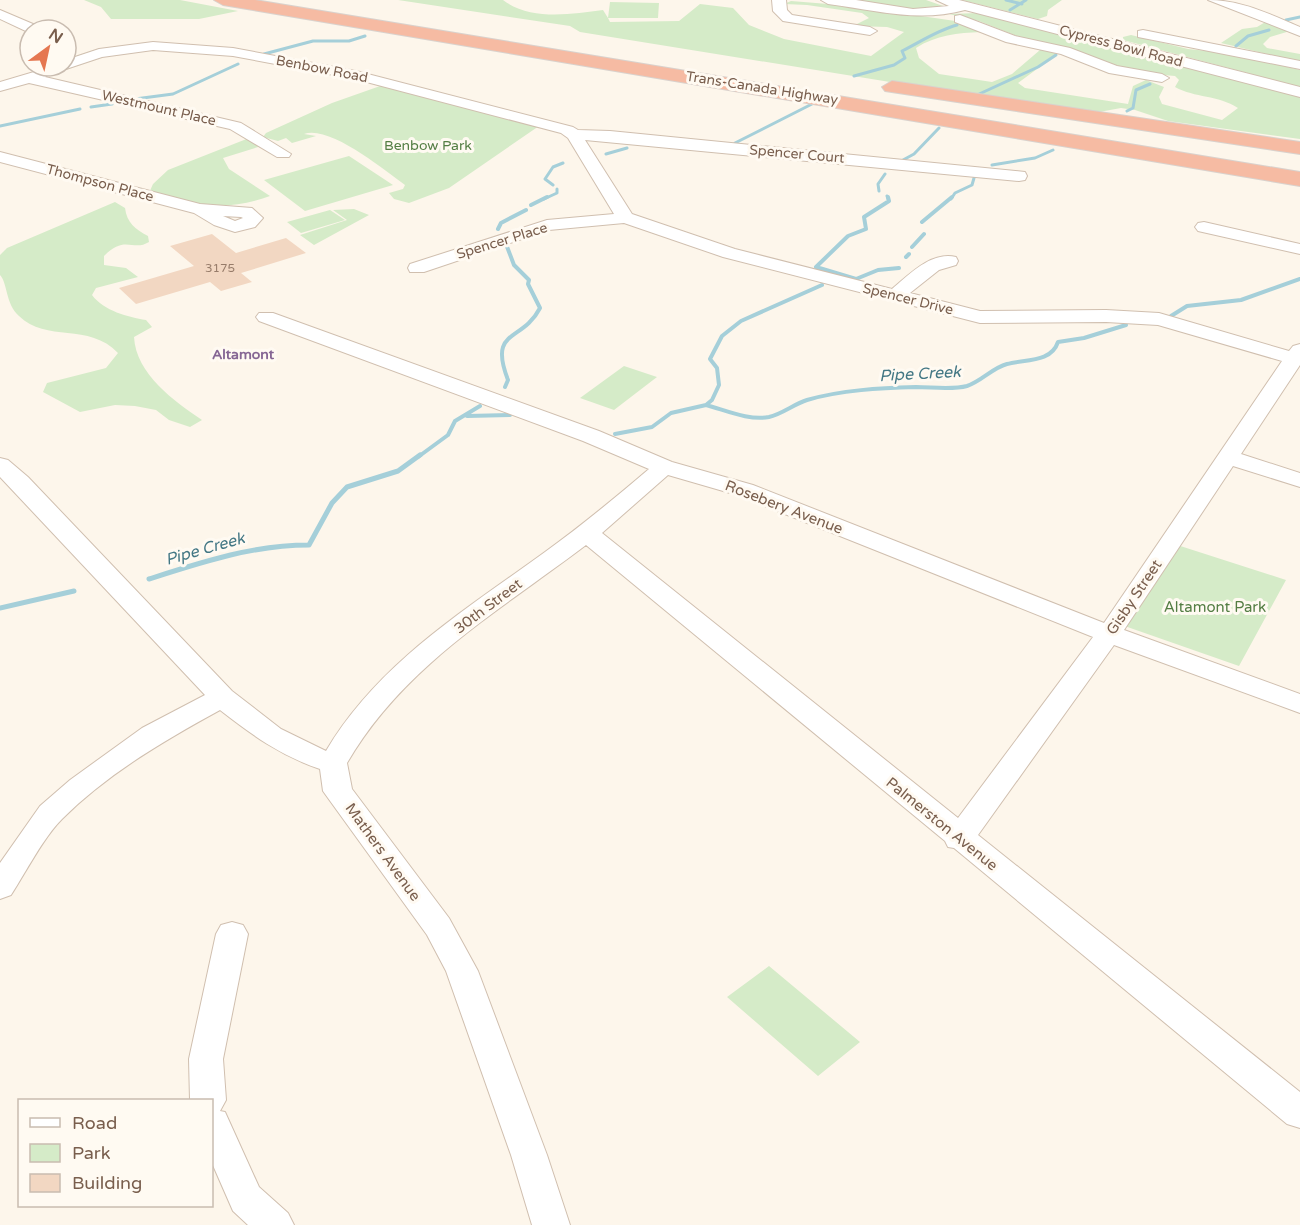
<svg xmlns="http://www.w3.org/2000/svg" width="1300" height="1225" viewBox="0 0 1300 1225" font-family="'Varela Round',sans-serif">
  <rect width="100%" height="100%" fill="#fdf6eb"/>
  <!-- green -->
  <path fill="#d5ebc8" d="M84 0H180L238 11 199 19H111L101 7Z
    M398 0H503C531 21 571 14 603 10L608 18 610 2 659 3 658 18H608L610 22 679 21 700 4 733 8 749 25 784 39 871 56 904 32 887 27 853 26 869 18 862 13 807 5 784 4 791 1 853 6 962 22 981 32C958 33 936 35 916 48L919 58 939 74 992 82 1012 74 1040 50 1060 52 1018 83 1025 88 1128 104 1133 86 1146 80 1164 87 1159 97 1162 104 1222 120 1238 108C1218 95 1195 98 1175 87L1179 80 1175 76 1140 73 1039 45 979 21 949 14 978 13 1300 96V139L1168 121 1135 110 1121 108 1099 112 1051 108 580 32 570 26Z
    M841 0H926L946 7 924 12Z
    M962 0H1062L1048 10 1047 16 1038 19Z
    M1267 21 1290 31 1270 37 1263 44 1267 48 1300 54V62L1221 43 1242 29 1257 27Z
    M1131 35 1188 49 1236 54 1300 70V87L1123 40V37Z
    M383 85 539 126 449 188 409 203 394 199 389 193 403 189 405 185C384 170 330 125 304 134L316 136 292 143 286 138 278 141 263 137 266 133 332 103Z
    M249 138 257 141 258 147 223 158 229 169 270 196C224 213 194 204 149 193L153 184 168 170Z
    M349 156 393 185 305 211 264 180Z
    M115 202 125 208C127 223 135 229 148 236L149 242C133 252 125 234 104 256V265L126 268 138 277 96 288 92 295C104 311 128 317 146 320L152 327 134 337C136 374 174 401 202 420L190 427 169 420 156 410 135 406 115 405 80 412 43 392 47 383 106 368 118 353C89 322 46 343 19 316 5 303 8 284 0 275V255L7 248Z
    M354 209 369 215 314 245 300 235 347 220 333 210Z
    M330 210 345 220 301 233 287 222Z
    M624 366 657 377 614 410 580 398Z
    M1171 543 1286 580 1239 666 1116 623Z
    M769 966 860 1042 818 1076 727 997Z"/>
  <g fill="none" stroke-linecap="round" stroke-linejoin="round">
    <!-- stream-far2 -->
    <path stroke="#a5cfd9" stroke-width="3" d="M1006 0 1022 4
      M1010 10 1026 0
      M1286 20 1300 17
      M1236 46 1248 36 1269 30
      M264 54 313 41H349L365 36
      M854 76 894 65 905 58 902 51C920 42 938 30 957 25
      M977 95 1038 67 1056 55
      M135 99 173 94 238 64
      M91 107 112 104
      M1127 111 1133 108 1136 90 1150 84
      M0 126 80 109
      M735 143 812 104
      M606 154 627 148
      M903 160 914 154 939 128
      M992 165 1035 158 1053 150
      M553 185 545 179 553 167 563 163
      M879 191 878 184 885 174
      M887 196 888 199
      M544 199 557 193V189
      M951 199 955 193 972 185 974 178"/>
    <!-- stream-far1 -->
    <path stroke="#a5cfd9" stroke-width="4" d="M888 197 889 201 864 217 866 229 848 236 816 267 856 279 878 270 899 268
      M531 205 547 197
      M922 222 952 197
      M498 229 501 223 526 210
      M912 247 924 234
      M906 257 909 254
      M1171 316 1187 306 1241 300 1300 279
      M505 387 508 380C488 328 522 343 540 308L528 284 529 280 514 265 506 244
      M706 405C725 410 749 421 769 417 782 414 794 404 807 400 841 390 881 388 916 387 932 387 952 390 967 386 982 381 992 368 1007 364 1025 359 1051 363 1058 342L1084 338 1126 325
      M467 416 510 415
      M615 434 652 427 671 413 706 405 712 400 719 385 717 368 710 359 722 336 741 321 822 285
      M418 457 448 435 455 421 480 406"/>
    <!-- stream -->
    <path stroke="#a5cfd9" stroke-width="5" d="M149 579C202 562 253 545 309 545L332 503 347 487 398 471 420 455
      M0 608 74 591"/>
  </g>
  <!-- building -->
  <path fill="#f2d7c2" d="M212 234 236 253 286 238 306 253 241 273 252 282 221 291 210 282 136 304 119 288 194 266 170 246Z"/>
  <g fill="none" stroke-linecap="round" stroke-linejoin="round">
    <defs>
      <path id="minor" d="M772 0H786L787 10 792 15 870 27 877 31 870 35 783 21 773 11Z
        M821 0H856L913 9 949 6 936 0H959L1300 87V97L965 10C918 23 875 10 828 4Z
        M1208 0C1242 0 1269 14 1300 27V36Z
        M0 10 40 27 42 30H30V33L0 19Z
        M960 15 1015 36 1070 48 1117 66 1162 74 1169 78 1162 82 1109 73 1061 54 1006 42 955 22V16Z
        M1143 30 1300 61V69L1138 37V31Z
        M153 42 233 48 356 71 573 127 578 130 610 131 1025 172 1027 176 1025 180 1019 181 585 140 632 214 735 249 892 289C909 275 931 251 956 257L958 261 956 265 939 270 910 293 980 311 1106 310 1159 313 1289 351 1293 346 1300 344V365L1241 454 1300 473V487L1233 466 1124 630 1300 694V713L1114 645 978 835 1300 1092V1128L1287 1124 954 848 948 847 945 841 586 545C499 611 403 666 347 763L352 789 449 918 478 971 547 1155 570 1225H532L511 1155 446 971 427 935 328 798 323 791 320 769C281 756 252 735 220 710 165 740 107 774 62 819 43 838 26 872 11 895L0 899V863L40 806 70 780 142 728 205 695 0 477V458L8 460 28 477 232 691 281 729 326 751C378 663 464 611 545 552 581 526 615 498 649 469L583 441 259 321 256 317 259 313H273L599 431 672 462 753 485 1104 623 1282 361 1158 325 1106 322 980 323 723 257 624 223 549 230 424 272H410L408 268 410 264 547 220 614 214 568 138 561 133 355 79 233 56 153 50 102 57 66 69 59 66H66V60L99 49ZM668 475 737 495 1093 637 958 818 602 533Z
        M44 69 51 73 45 77 241 123 291 154 289 157H277L230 129 29 83 0 91V82Z
        M0 152 200 204 252 208 263 218 255 227 235 232 214 225 194 213 0 162ZM223 216 241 217 243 218 235 221Z
        M1204 222 1300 244V254L1198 231 1195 227 1198 223Z
        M232 922 243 925 248 934 223 1059 226 1100 220 1111 225 1112 259 1187 288 1213 294 1225H248L233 1211 212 1163V1100H190L189 1059 216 934 221 925Z"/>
      <path id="highway" d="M214 0H255L1300 172V186L223 5Z
        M892 81 1300 142V154L885 91 882 87Z"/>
    </defs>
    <!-- minor casing -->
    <use href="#minor" stroke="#d0bfaf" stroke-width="2"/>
    <!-- highway casing -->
    <use href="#highway" stroke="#d9d2cd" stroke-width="2"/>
    <!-- minor -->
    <use href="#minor" fill="#fff" fill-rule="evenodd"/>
    <!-- highway -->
    <use href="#highway" fill="#f6bba3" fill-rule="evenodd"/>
  </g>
  <g text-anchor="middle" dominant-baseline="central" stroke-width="6" stroke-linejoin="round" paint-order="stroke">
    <!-- number labels -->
    <g font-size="12" fill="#977c6a">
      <text x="220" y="268">3175</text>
    </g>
    <!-- far-street labels -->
    <g font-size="14" fill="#795e4d" stroke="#fffaf2">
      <text transform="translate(1121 46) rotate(15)">Cypress Bowl Road</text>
      <text transform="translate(322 69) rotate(11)">Benbow Road</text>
      <text transform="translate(762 88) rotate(9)">Trans-Canada Highway</text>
      <text transform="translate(159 108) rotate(13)">Westmount Place</text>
      <text transform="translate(797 154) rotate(5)">Spencer Court</text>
      <text transform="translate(100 183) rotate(15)">Thompson Place</text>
      <text transform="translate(502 241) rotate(-17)">Spencer Place</text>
      <text transform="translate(908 299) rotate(14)">Spencer Drive</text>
    </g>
    <!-- far-park labels -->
    <g font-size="14" fill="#547e44" stroke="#fffaf2">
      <text x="428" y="145">Benbow Park</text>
    </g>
    <!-- far-neighbourhood labels -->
    <g font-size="14" font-weight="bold" fill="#866694" stroke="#fffaf2">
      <text x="243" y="354">Altamont</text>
    </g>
    <!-- street labels -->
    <g font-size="15" fill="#795e4d" stroke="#fffaf2">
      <text transform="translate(784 507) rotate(21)">Rosebery Avenue</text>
      <text transform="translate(1134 597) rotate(-56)">Gisby Street</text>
      <text transform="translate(488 606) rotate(-37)">30th Street</text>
      <text transform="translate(942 824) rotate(39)">Palmerston Avenue</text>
      <text transform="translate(383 852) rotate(54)">Mathers Avenue</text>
    </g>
    <!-- park labels -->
    <g font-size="15" fill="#547e44" stroke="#fffaf2">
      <text x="1215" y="607">Altamont Park</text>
    </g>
    <!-- water labels -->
    <g font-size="16" font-style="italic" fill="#437784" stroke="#fffaf2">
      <text transform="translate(920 374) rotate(-3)">Pipe Creek</text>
      <text transform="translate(205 549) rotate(-16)">Pipe Creek</text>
    </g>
  </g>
  <!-- legend -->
  <rect x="18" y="1099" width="195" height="108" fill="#fffaf2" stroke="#c9bcb0" stroke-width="1.5"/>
  <rect x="30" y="1118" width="30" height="9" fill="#ffffff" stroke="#c9bcb0" stroke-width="1.5"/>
  <text x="72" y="1129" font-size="18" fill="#795e4d">Road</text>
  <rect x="30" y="1144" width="30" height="18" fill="#d5ebc8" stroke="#c9bcb0" stroke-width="1.5"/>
  <text x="72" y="1159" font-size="18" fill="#795e4d">Park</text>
  <rect x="30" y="1174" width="30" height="18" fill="#f2d7c2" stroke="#c9bcb0" stroke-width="1.5"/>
  <text x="72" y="1189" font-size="18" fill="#795e4d">Building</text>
  <!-- north arrow -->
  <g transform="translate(48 48) rotate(33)"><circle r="28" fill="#fffaf2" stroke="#c9bcb0" stroke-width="1.5"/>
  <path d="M0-4.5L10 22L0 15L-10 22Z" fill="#e57751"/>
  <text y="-9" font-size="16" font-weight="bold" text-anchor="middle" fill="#795e4d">N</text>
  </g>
</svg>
